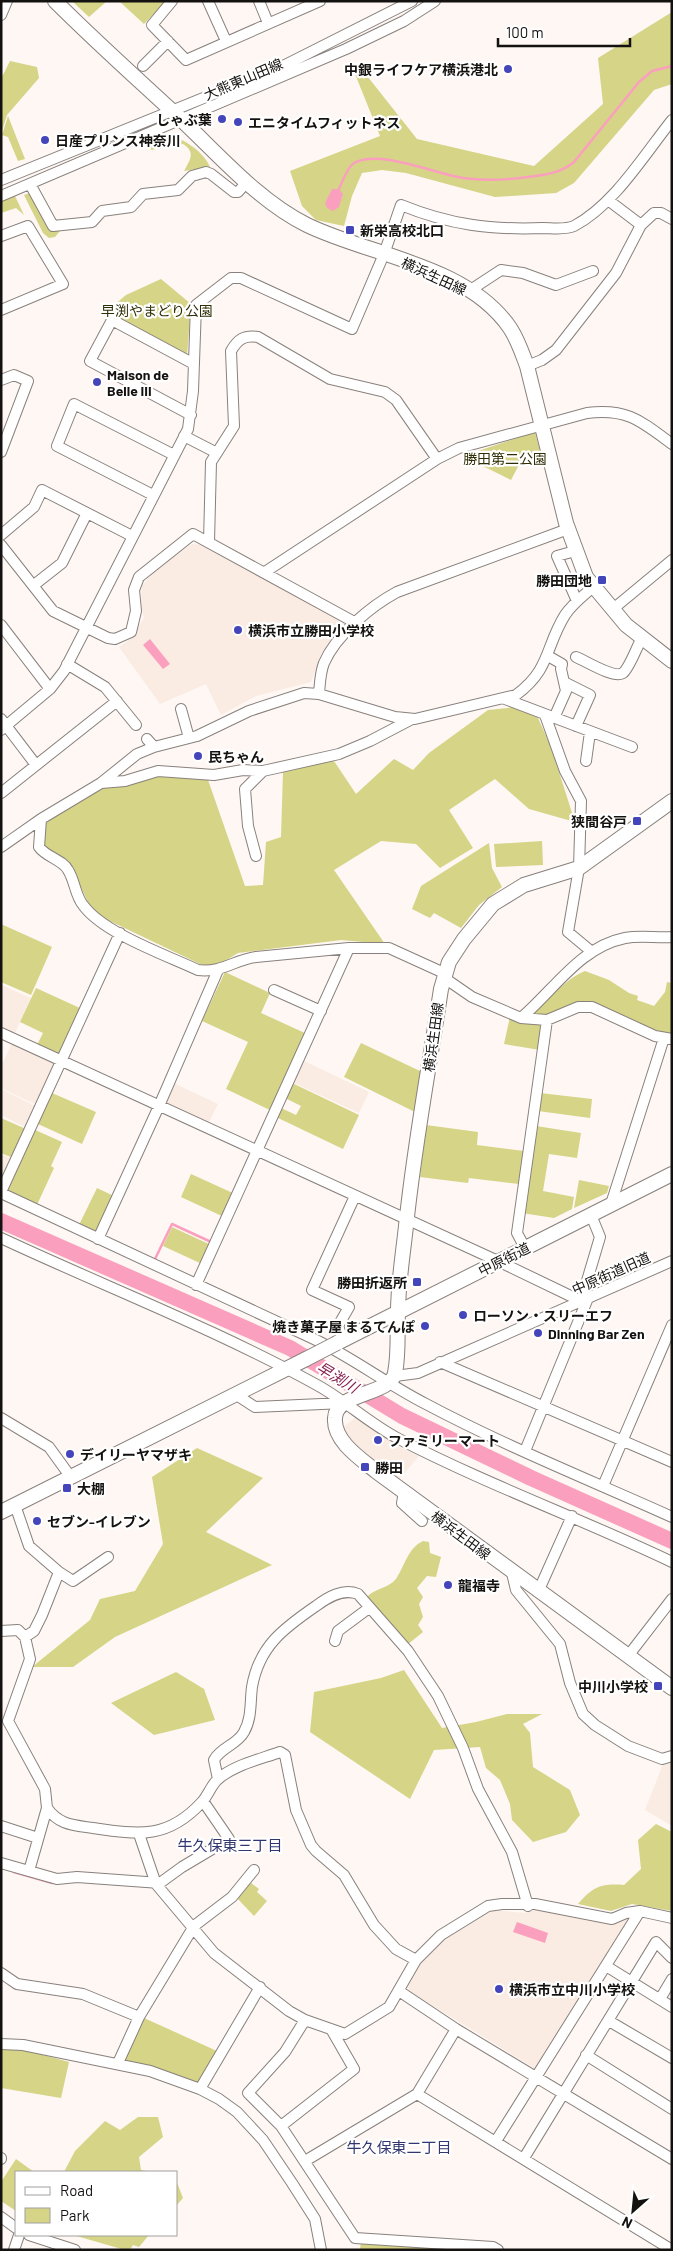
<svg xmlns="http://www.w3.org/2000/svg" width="673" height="2251" viewBox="0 0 673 2251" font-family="Barlow,'Noto Sans JP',sans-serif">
  <rect width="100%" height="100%" fill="#fef7f3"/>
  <!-- built -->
  <path fill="#faece3" d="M192 544 202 545 346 621 323 650 311 682 256 696 221 715 206 684 160 704 119 647 131 639 144 618 141 604 142 586 157 568Z
    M1 985 31 998 14 1035 1 1029Z
    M13 1041 57 1062 37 1105 1 1088V1067Z
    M304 1061 369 1092 359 1113 294 1083Z
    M173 1083 218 1104 208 1124 163 1104Z
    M1 1089 37 1107 27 1128 1 1115Z
    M1 1154 13 1159 1 1185Z
    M359 1415 368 1425 393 1444 419 1456 397 1482 348 1440 342 1428Z
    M672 1762V1826L645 1810 663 1764Z
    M543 1908 625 1917 635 1916 539 2071 409 1991 408 1987 420 1964 434 1947 473 1920 493 1910 525 1913Z"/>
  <!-- green -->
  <path fill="#d6d486" d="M72 1H107L89 17Z
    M119 1H166L144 24Z
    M672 12V84L654 90 574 183 556 193 495 197 406 173 382 170 362 173 352 196 344 226 316 220 302 206 290 171 380 136 355 74 360 67 417 139 534 166 603 104 598 58Z
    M10 61 37 67 39 78 7 115 1 134V79Z
    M8 116 25 159 18 161 8 137 2 135Z
    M170 135C185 140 204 152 210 167L184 171C190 160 196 152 183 144L151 150 148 141Z
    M30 193 55 228 60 231 55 237 49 238 43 233 24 195Z
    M15 196 24 215 16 208 1 213V200Z
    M161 279 191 304 187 356 106 312 126 295Z
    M535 432 541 455 522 459 511 480 463 456Z
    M516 707 538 718 551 747 575 822 529 809 495 779 449 810 473 848 440 868 416 844 381 841 334 870 385 944 341 940 238 953 215 967 200 964 93 913 72 868 45 850V821L101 788 158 774 207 777 245 886 263 885 266 842 281 837 283 772 332 758 356 794 394 759 413 770 429 753 488 710Z
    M542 841 543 865 496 867 494 844Z
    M489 843 492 868 502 887 479 905 461 928 434 913 430 918 412 909 421 886Z
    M1 924 52 947 31 995 1 982Z
    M585 971 609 980 629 993 638 996 637 1000 654 1006 665 992 667 982 672 983 671 1035 632 1022 588 1003 543 1017 530 1016C548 1002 564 979 585 971Z
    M225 972 270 993 261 1013 307 1034 272 1111 226 1089 248 1042 202 1021Z
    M36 988 82 1009 60 1056 37 1045 43 1033 20 1022Z
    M510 1017 543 1024 540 1050 504 1044Z
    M361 1043 422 1072 417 1113 344 1077Z
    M292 1083 359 1115 343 1149 276 1117 281 1108 296 1115 301 1106 285 1098Z
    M52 1093 96 1112 82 1144 38 1124Z
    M540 1093 592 1099 590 1118 538 1111Z
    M1 1118 26 1129 13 1158 1 1153Z
    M426 1125 478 1132 477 1145 524 1151 519 1184 469 1178 468 1183 420 1177Z
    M536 1126 581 1133 577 1158 549 1154 543 1191 574 1197 572 1209 554 1218 522 1213Z
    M33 1129 62 1142 51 1166 54 1168 36 1207 4 1193Z
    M191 1174 235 1194 224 1217 181 1197Z
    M579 1180 609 1186 607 1193 574 1208Z
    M97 1188 116 1197 97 1236 78 1227Z
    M172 1227 211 1245 202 1264 163 1246Z
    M197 1448 263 1478 206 1532 272 1565 115 1637 73 1667H32L90 1620 100 1599 135 1591 163 1544 152 1477Z
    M423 1541 429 1542 430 1553 441 1557 436 1577 427 1576 417 1588 423 1597 419 1604 423 1617 418 1625 423 1632 407 1645 366 1598C374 1588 388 1589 396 1579 405 1565 408 1548 423 1541Z
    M404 1670 442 1728 476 1722 507 1714H542L523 1724 530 1733 533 1767 570 1790 580 1815 566 1832 533 1842 512 1820 510 1804 500 1780 486 1768 480 1747 434 1750 410 1799 310 1732 314 1692 381 1678Z
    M176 1672 204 1689 215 1720 154 1735 111 1703Z
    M656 1824 672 1832V1911L632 1904 611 1911 578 1904C593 1887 601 1883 624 1885L641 1869 638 1840Z
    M247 1880 259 1889 257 1892 267 1901 254 1916 236 1897Z
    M144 2018 217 2051 196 2085 123 2060Z
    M2 2048 33 2052 69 2062 61 2098 1 2088Z
    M138 2117H158L163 2137 139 2157 141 2170 152 2172H64L75 2151 105 2121 120 2130Z
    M16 2159 34 2172H16V2211L1 2201V2182Z
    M176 2180 183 2198 176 2206Z
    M73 2235H149L139 2247 133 2245 130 2250H125Z
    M361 2240 475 2250H360Z"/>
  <!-- water -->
  <path fill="#faa0be" d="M332 189H339L343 194 339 207 333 211 327 208 325 203Z
    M150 639 170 664 163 669 143 645Z
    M517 1922 548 1933 545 1943 513 1932Z"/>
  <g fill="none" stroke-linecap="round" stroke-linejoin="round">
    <!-- stream -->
    <path stroke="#faa0be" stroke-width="2.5" d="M339 189C343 181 347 167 354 163 380 149 435 174 463 178 484 181 506 180 528 177 545 175 561 173 574 162L639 82 652 71 672 66
      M155 1259 172 1224 209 1241
      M14 1872 52 1883"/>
    <!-- river -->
    <path stroke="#faa0be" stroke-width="16" d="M1 1221 290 1348 402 1416 531 1478 672 1541"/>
    <defs>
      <path id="minor" d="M172 1 152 25 186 60 320 1
        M208 1 226 41
        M259 1 268 23
        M1 15 7 1
        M143 66 168 41
        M1 180 285 65 412 1
        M30 184 53 226 92 222 102 211 131 207 143 194 178 190 192 176 206 172 211 174 234 192H238L247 182
        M1 196 346 49 404 21 435 1
        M608 200 641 225
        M1 236 28 226 63 284 1 310
        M469 291 501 270 523 273 556 285 593 271
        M527 366 542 360 556 350 616 273 641 225 654 213H661L672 219
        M1 380 14 375 28 381 1 452
        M191 415 90 361 112 320 194 364
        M184 436 217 453
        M153 495 57 446 74 404 174 455
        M1 535 34 507 42 490 132 536
        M209 542 211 462 234 426 231 351C238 339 244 335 258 337L330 379 385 392 396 400 437 459
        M1 545 53 611 108 638 115 639 131 632 136 611 134 590 139 577 193 534 356 623
        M575 551 557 556 577 601
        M265 572 437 459 459 448 587 413C627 408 641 421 672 444
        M34 585 62 563 87 513
        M613 609 672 560
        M1 625 50 689
        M548 656 562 664 561 669 566 691 554 718
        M576 657C586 661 614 679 623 673 630 667 637 646 642 638
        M67 664 105 687 136 725
        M564 682 590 695 576 726
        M319 694C320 683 320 673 324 663 336 635 371 606 397 592L568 529
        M505 699 632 747
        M181 709 189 738
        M545 715 565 771 581 801 579 868 568 932 592 952
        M1 719 36 765
        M1 730 50 689 64 671 188 429 193 391 196 305 231 278H241L352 329 384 254 401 205C450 225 491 230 543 228 552 228 566 230 574 226 614 205 644 155 672 120
        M147 739 154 747
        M586 761 590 732
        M101 783 125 781 158 771 214 775 243 770 263 771 339 754 370 741 412 719
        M1 793 117 701
        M41 819 39 847C46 857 63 860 68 870 75 881 75 895 83 905 103 933 166 955 198 970 222 973 234 960 256 957L349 948H389L444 973
        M1 847 41 819 101 783 137 754 154 747 197 736 249 711 304 693 319 694 395 717 415 719 516 695C551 669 545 647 565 615 572 604 583 596 593 587
        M256 856 248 826 245 789 263 771
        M443 977 472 997 521 1018 547 1020 578 1007H592L655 1036 672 1039
        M274 990 321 1011
        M521 1018C554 990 580 947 625 938 640 935 656 938 672 937
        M1 1033 500 1262 581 1301
        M1 1192 120 933
        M1 1193 314 1339C353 1358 387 1384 426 1404 505 1446 590 1480 672 1517
        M611 1204 664 1038
        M1 1238C106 1287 215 1329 317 1385 346 1401 370 1424 399 1439 488 1485 582 1519 672 1562
        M98 1239 159 1106 218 970
        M525 1248 517 1233 547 1020
        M196 1285 349 948
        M581 1301 600 1237 591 1215
        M343 1340 338 1326 349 1307 312 1290 355 1196
        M440 1362 672 1462
        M395 1376 418 1373 672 1261
        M235 1394 255 1407 344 1403
        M1 1418 49 1447 70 1476
        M525 1451 588 1298
        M603 1486 672 1325
        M404 1492 402 1503 422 1521
        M59 1572 73 1581 108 1557
        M512 1573 516 1590 560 1644 570 1683 583 1714 595 1725 628 1746 662 1759 672 1756
        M538 1592 572 1516
        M1 1631 18 1630 25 1637 34 1631 42 1615 59 1572 29 1546 15 1505
        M25 1637 30 1659 8 1721 45 1789 47 1808 29 1871
        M335 1641 338 1631 369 1608
        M628 1656 672 1599
        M218 1779 214 1760C221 1747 237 1745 244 1732 252 1718 250 1702 252 1687 259 1646 284 1628 316 1606 328 1597 343 1588 358 1594L408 1651 438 1696 463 1748 478 1789 512 1852 528 1906
        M47 1808C59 1825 73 1825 93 1828 140 1835 168 1839 202 1802 208 1795 211 1786 217 1780 233 1765 261 1759 280 1752L285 1755 296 1810 311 1845 316 1851 344 1875 374 1925 396 1949 416 1960
        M1 1826 38 1838
        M139 1834 156 1884 214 1953 289 2011 305 2020 345 2034 389 2007 416 1960 441 1935 488 1906 502 1904H535L612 1919 626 1913 640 1911 672 1918
        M1 1863 57 1879 77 1877 160 1883 182 1867 229 1839 203 1801
        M606 1966 672 2007
        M1 1973 17 1984 83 1994 139 2017
        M399 1991 456 2029 672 2159
        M660 1999 672 1979
        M305 2020 285 2052 248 2093 281 2126 355 2238 493 2247 498 2250
        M609 2021 672 2058
        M1 2044 23 2045 150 2071 200 2089 219 2099 237 2112 263 2140 292 2183 315 2219 321 2250
        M586 2055 672 2109
        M118 2063 139 2017 194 1926 232 1897 254 1870
        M200 2089 260 1987
        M417 2094 672 2250
        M281 2126 354 2069 331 2029
        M496 2141 640 1911
        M1 2158V2159
        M524 2158 656 1942 672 1958
        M305 2161 417 2094 456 2029
        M1 2217 16 2228
        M29 2235 75 2250
        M14 2250 19 2235"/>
      <path id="major" d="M55 1C93 39 132 74 171 110 213 148 256 200 307 225 371 256 467 265 510 328 518 340 522 353 527 366L566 523 586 577 626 625 672 661
        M672 801 579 868 524 885 493 904 464 939 449 962 441 989C429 1068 414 1147 406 1226 403 1254 398 1284 398 1312 397 1333 399 1353 395 1373 391 1395 336 1392 335 1418 333 1441 361 1459 377 1472L672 1688
        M337 1343 672 1174
        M1 1512 306 1359"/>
    </defs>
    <!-- minor casing -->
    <use href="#minor" stroke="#88817d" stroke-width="12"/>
    <!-- major casing -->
    <use href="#major" stroke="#88817d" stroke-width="16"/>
    <!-- minor -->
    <use href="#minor" stroke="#fff" stroke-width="10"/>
    <!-- major -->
    <use href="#major" stroke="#fff" stroke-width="14"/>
    <defs>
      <path id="major-bridge" d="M306 1359 337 1343"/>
    </defs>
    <!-- major-bridge casing -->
    <use href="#major-bridge" stroke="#88817d" stroke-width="16" stroke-linecap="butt"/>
    <!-- major-bridge -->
    <use href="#major-bridge" stroke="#fff" stroke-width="14"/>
  </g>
  <!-- markers -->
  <g fill="#4445ba" stroke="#fff" stroke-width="2">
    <circle cx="508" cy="69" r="5"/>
    <circle cx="222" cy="119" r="5"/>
    <circle cx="238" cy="122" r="5"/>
    <circle cx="45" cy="140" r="5"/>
    <rect x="345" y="225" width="10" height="10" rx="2.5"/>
    <circle cx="97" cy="382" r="5"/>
    <rect x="597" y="575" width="10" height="10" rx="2.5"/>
    <circle cx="238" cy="630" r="5"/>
    <circle cx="198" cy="756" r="5"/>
    <rect x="632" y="816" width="10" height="10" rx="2.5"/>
    <rect x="412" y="1277" width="10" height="10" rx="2.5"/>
    <circle cx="463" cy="1315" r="5"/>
    <circle cx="425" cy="1326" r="5"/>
    <circle cx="538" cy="1333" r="5"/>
    <circle cx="378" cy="1440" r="5"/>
    <circle cx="70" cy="1454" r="5"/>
    <rect x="360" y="1462" width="10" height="10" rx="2.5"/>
    <rect x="62" y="1483" width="10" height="10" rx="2.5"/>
    <circle cx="37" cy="1521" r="5"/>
    <circle cx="448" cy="1585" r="5"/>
    <rect x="653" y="1681" width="10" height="10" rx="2.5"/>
    <circle cx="499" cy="1989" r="5"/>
  </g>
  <g text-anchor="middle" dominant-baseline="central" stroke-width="4.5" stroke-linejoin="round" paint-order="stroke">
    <!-- poi labels -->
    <g font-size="14" font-weight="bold" fill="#141210" stroke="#fff" text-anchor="start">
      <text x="498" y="69" text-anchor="end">中銀ライフケア横浜港北</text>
      <text x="212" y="119" text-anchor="end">しゃぶ葉</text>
      <text x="248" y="122">エニタイムフィットネス</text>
      <text x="55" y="140">日産プリンス神奈川</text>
      <text x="360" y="230">新栄高校北口</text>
      <text x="107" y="374">Maison de<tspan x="107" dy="16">Belle III</tspan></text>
      <text x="592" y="580" text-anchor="end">勝田団地</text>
      <text x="248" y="630">横浜市立勝田小学校</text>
      <text x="208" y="756">民ちゃん</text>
      <text x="627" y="821" text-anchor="end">狭間谷戸</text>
      <text x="407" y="1282" text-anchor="end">勝田折返所</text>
      <text x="473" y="1315">ローソン・スリーエフ</text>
      <text x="415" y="1326" text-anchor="end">焼き菓子屋 まるてんぽ</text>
      <text x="548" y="1333">Dinning Bar Zen</text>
      <text x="388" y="1440">ファミリーマート</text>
      <text x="80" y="1454">デイリーヤマザキ</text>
      <text x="375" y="1467">勝田</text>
      <text x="77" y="1488">大棚</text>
      <text x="47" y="1521">セブン-イレブン</text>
      <text x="458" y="1585">龍福寺</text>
      <text x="648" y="1686" text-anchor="end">中川小学校</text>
      <text x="509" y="1989">横浜市立中川小学校</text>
    </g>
    <!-- street labels -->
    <g font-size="14" fill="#141210" stroke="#fff">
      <text transform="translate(243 79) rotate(-23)">大熊東山田線</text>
      <text transform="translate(434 276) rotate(25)">横浜生田線</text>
      <text transform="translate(433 1037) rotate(-82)">横浜生田線</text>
      <text transform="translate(504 1259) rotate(-27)">中原街道</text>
      <text transform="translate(611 1273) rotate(-24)">中原街道旧道</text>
      <text transform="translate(461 1535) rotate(37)">横浜生田線</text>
    </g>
    <!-- park labels -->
    <g font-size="14" fill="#302f07" stroke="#fff">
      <text x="157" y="310">早渕やまどり公園</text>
      <text x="505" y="458">勝田第二公園</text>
    </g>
    <!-- water labels -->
    <g font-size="15" font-style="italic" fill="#86204d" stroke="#fff">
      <text transform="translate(338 1377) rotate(31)">早渕川</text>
    </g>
    <!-- neighbourhood labels -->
    <g font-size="15" fill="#323772" stroke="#fff">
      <text x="230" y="1845">牛久保東三丁目</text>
      <text x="399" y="2147">牛久保東二丁目</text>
    </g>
  </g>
  <!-- border -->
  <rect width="673" height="2251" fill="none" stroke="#141210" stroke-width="5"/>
  <!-- legend -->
  <rect x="15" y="2171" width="162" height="65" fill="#ffffff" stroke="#a1a09f"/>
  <rect x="25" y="2187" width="25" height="8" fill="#ffffff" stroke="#a1a09f"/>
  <text x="60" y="2196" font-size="15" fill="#141210">Road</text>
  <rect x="25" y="2208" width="25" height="15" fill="#d6d486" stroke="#a1a09f"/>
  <text x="60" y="2221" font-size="15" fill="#141210">Park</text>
  <!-- north arrow -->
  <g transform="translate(633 2211) rotate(207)" stroke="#ffffff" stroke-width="4" paint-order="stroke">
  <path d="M0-4L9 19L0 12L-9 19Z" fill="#141210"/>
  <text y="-8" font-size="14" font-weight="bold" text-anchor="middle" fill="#141210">N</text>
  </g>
  <!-- scale -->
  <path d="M498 38v8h132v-8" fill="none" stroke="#141210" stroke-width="2.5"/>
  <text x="506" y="38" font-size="15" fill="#141210" stroke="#ffffff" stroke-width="4" paint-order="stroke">100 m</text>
</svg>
